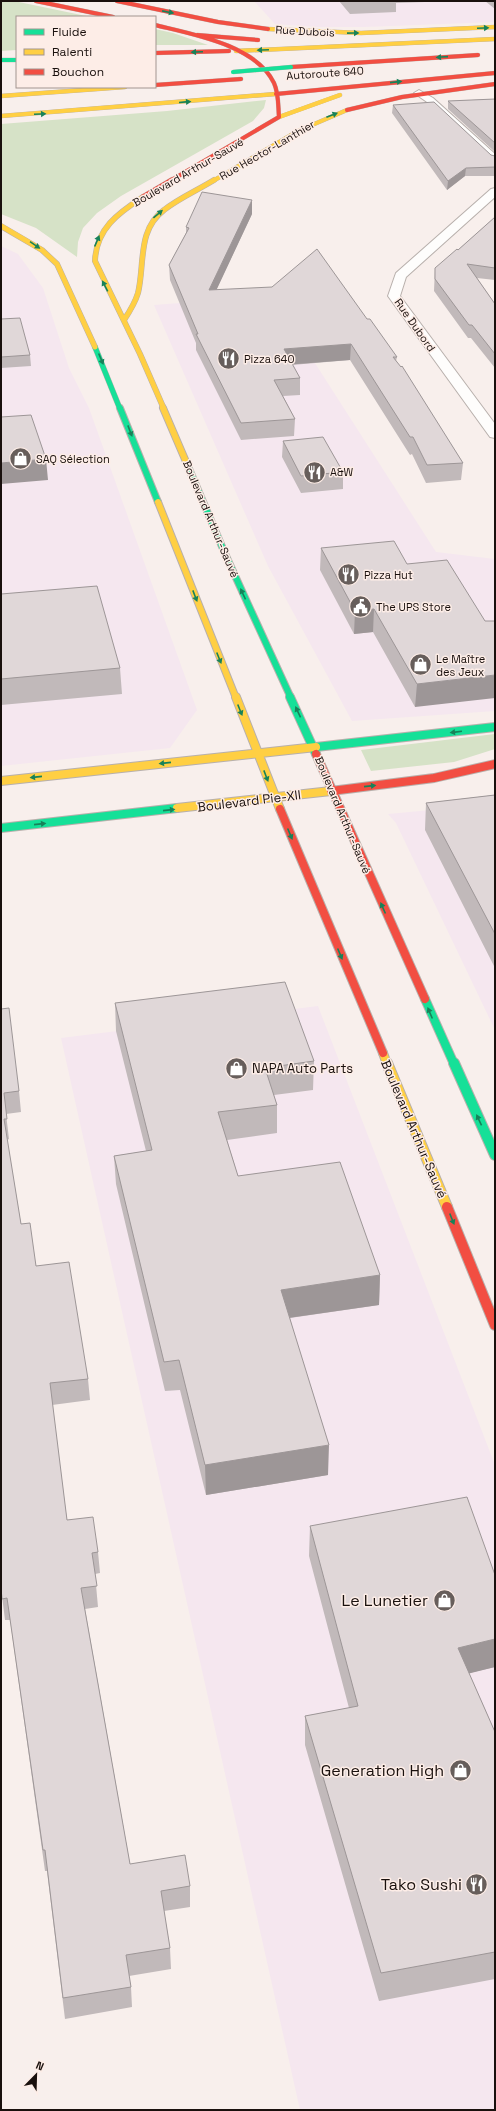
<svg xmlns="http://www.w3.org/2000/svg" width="496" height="2111" viewBox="0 0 496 2111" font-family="'Space Grotesk',sans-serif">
  <rect width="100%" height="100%" fill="#f8efec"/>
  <!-- commercial -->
  <path fill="#f5e7ef" d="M254 1H495V22L364 27H316L275 24Z
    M1 246 18 254 43 288 69 368 89 408 197 710 170 748 1 766Z
    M272 296 436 552 495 559V711L352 721 268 566 154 305Z
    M495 794V1030L396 823 388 814 431 810Z
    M318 1006 495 1465V2110H300L61 1038Z"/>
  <!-- green -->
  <path fill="#d6e2c7" d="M1 1H14L91 17H17V50L1 51Z
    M155 29 173 33 208 45H155Z
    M266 100 264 108 253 121 121 196 97 213 83 228 78 242 77 257 36 228 1 214V124L167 111Z
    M495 734V749L454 762 371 771 361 750Z"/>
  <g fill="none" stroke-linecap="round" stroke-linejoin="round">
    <defs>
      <path id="street" d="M419 90 433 98 495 154V163L491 162 427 102 414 93Z
        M495 188V197L406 277 400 296 495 424V438L490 437 388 296 396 273 491 189Z"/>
      <path id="fast-far4" d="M1 60H17"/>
      <path id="fast-far3" d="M95 347 120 409"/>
      <path id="fast-far2" d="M120 408 158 502
        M187 464 226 556 291 698"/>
      <path id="fast-far1" d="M290 697 316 754
        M316 747 495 727
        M1 828 177 808
        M425 999 454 1064"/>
      <path id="fast" d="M454 1063 495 1155"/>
      <path id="slow-far4" d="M268 29 361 33 495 27
        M236 51 495 39
        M1 96 125 87
        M1 116 276 94
        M279 117 340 95
        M213 181 298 131 347 110"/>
      <path id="slow-far3" d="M143 197C118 213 96 229 95 261L140 354 164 409
        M1 226 42 250 57 264 95 347
        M124 320C130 311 135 303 138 293 145 264 137 230 164 210 179 198 198 190 214 180"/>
      <path id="slow-far2" d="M163 408 187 464
        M158 502 236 698"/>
      <path id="slow-far1" d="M236 697 280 809
        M1 781 316 747
        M177 808 331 791
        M383 1053 387 1064"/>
      <path id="slow" d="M387 1063 447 1207"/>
      <path id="jam-far3" d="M36 1 113 17
        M117 1 218 22 268 29
        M155 25C192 34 256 45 274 83 279 94 278 106 279 117L170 181
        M197 35 258 40
        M155 53 229 51
        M291 67 478 55
        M155 85 241 79
        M276 94 495 73
        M347 110 402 97 495 84"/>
      <path id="jam-far2" d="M143 197 172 180"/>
      <path id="jam-far1" d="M316 754 425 999
        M331 791 434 778 495 764
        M280 809 383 1053"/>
      <path id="jam" d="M447 1207 495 1325"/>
    </defs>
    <!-- street casing -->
    <use href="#street" stroke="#b8b0ac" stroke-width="2"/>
    <!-- fast-far4 casing -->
    <use href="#fast-far4" stroke="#b8b0ac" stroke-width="4.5"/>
    <!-- fast-far3 casing -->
    <use href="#fast-far3" stroke="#b8b0ac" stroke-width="6"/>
    <!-- fast-far2 casing -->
    <use href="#fast-far2" stroke="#b8b0ac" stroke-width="8"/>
    <!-- fast-far1 casing -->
    <use href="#fast-far1" stroke="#b8b0ac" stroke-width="10"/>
    <!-- fast casing -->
    <use href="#fast" stroke="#b8b0ac" stroke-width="12"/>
    <!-- slow-far4 casing -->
    <use href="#slow-far4" stroke="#b8b0ac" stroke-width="4.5"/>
    <!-- slow-far3 casing -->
    <use href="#slow-far3" stroke="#b8b0ac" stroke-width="6"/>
    <!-- slow-far2 casing -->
    <use href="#slow-far2" stroke="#b8b0ac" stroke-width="8"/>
    <!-- slow-far1 casing -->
    <use href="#slow-far1" stroke="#b8b0ac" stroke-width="10"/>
    <!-- slow casing -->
    <use href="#slow" stroke="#b8b0ac" stroke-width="12"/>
    <!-- jam-far3 casing -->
    <use href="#jam-far3" stroke="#b8b0ac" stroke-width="4.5"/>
    <!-- jam-far2 casing -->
    <use href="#jam-far2" stroke="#b8b0ac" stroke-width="6"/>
    <!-- jam-far1 casing -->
    <use href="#jam-far1" stroke="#b8b0ac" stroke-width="10"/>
    <!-- jam casing -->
    <use href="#jam" stroke="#b8b0ac" stroke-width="12"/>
    <!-- street -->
    <use href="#street" fill="#fefdfc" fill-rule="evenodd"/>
    <!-- fast-far4 -->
    <use href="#fast-far4" stroke="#16e098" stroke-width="4"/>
    <!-- fast-far3 -->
    <use href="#fast-far3" stroke="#16e098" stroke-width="5"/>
    <!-- fast-far2 -->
    <use href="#fast-far2" stroke="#16e098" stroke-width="6"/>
    <!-- fast-far1 -->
    <use href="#fast-far1" stroke="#16e098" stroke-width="8"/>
    <!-- fast -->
    <use href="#fast" stroke="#16e098" stroke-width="10"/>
    <!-- slow-far4 -->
    <use href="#slow-far4" stroke="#ffcf43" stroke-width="4"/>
    <!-- slow-far3 -->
    <use href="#slow-far3" stroke="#ffcf43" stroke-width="5"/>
    <!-- slow-far2 -->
    <use href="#slow-far2" stroke="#ffcf43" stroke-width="6"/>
    <!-- slow-far1 -->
    <use href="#slow-far1" stroke="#ffcf43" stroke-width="8"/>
    <!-- slow -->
    <use href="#slow" stroke="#ffcf43" stroke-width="10"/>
    <!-- jam-far3 -->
    <use href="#jam-far3" stroke="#f24e42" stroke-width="4"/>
    <!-- jam-far2 -->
    <use href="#jam-far2" stroke="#f24e42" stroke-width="5"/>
    <!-- jam-far1 -->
    <use href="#jam-far1" stroke="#f24e42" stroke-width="8"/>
    <!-- jam -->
    <use href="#jam" stroke="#f24e42" stroke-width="10"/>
    <defs>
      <path id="fast-bridge" d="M233 72 291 67"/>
    </defs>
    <!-- fast-bridge casing -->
    <use href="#fast-bridge" stroke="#b8b0ac" stroke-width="4.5" stroke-linecap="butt"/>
    <!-- fast-bridge -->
    <use href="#fast-bridge" stroke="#16e098" stroke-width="4"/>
  </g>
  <!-- wall -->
  <path fill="#c1b9ba" d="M339 1H453L396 3V12L350 14Z
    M485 1H495V9Z
    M495 99V152L448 109V101Z
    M393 105 491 155 495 156V176H465L447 190 392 113Z
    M252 214 216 290 367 319 397 357 396 361 463 463 461 480 426 483 412 454 410 455 350 360 292 365 300 378V395L283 396 295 419 294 436 241 440 196 350V343L170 280 169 265 186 233V227Z
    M495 217V280L477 278 495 304V368L471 338H468L434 291 435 268 458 250Z
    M1 319 30 355 31 366 1 368Z
    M283 441 343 472V489L301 493 282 457Z
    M321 548 407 564 485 621 415 707 373 632 354 634 320 570Z
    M1 594 120 668 122 694 1 705Z
    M495 795V968L425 830 426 803Z
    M115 1003 314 1061 313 1090 274 1095 277 1105V1133L227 1140 238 1176 380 1275 379 1305 290 1318 328 1475 206 1495 180 1390 165 1391 116 1184 114 1156 146 1151 116 1031Z
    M1 1009 19 1091 21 1112 6 1114 9 1139 7 1140 21 1224 36 1266 88 1379 90 1400 52 1405 67 1520 98 1552 100 1573 95 1574 98 1607 85 1609 130 1864 190 1886V1907L164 1911 170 1948 171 1969 129 1976 131 1987 132 2007 65 2019 47 1871H45L10 1620H5L1 1588Z
    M310 1526 495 1575V1667L469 1673 495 1732V1979L379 2001 305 1745V1716L349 1708 309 1556Z"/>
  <!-- shaded-wall -->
  <path fill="#9d9697" d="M466 168 465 176 447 190 448 181Z
    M252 200V214L209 306V290Z
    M351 344 350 360 284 365V349Z
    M46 459 48 480 1 484V463Z
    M374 609 373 632 354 634 355 611Z
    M495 675V698L415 707 417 684Z
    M380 1275 379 1305 281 1319V1290Z
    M329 1445 328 1475 206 1495 205 1465Z
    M495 1639V1667L455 1677 458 1648Z"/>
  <!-- building -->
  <path fill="#e0d7d8" stroke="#9d9697" d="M495 99V143L448 101Z
    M434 102 491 155 495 156V167L466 168 448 181 393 105Z
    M202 192 252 200 209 290 272 287 317 249 367 319H370L397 357H393L401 367 402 366 463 463 427 465 413 437H410L351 344 284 349 300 378 274 380 295 419 241 423 196 334H198L169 265 189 228 186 227Z
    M495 217V268L467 264 495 304V354L472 325H469L435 279V268L457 249 458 250Z
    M20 318 30 355 1 357V319Z
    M31 415 46 459 1 463V417Z
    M323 437 343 472 301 476 283 441Z
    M394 541 407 564 447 560 485 621H495V675L417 684 374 609 355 611 321 548Z
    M97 586 120 668 1 679V594Z
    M495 795V934L426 803Z
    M285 982 314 1061 265 1068 277 1105 218 1112 238 1176 340 1162 380 1275 281 1290 329 1445 205 1465 179 1360 164 1362 114 1156 152 1150 115 1003Z
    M9 1008 19 1091 4 1093 7 1119H4L21 1224 30 1223 36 1266 69 1262 88 1379 50 1383 67 1520 93 1517 98 1552 92 1553 97 1586 81 1588 130 1864 185 1855 190 1886 161 1891 170 1948 126 1955 131 1987 63 1998 45 1850H43L7 1598 2 1599 1 1588V1009Z
    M467 1497 495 1575V1639L458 1648 495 1732V1952L381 1973 305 1716 358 1706 310 1526Z"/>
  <!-- one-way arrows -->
  <defs><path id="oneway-solid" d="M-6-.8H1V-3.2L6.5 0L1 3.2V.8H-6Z"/></defs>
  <g fill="#178259">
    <use href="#oneway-solid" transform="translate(168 12) rotate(11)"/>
    <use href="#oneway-solid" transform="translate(483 28) rotate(-3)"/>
    <use href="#oneway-solid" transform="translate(353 33) rotate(-1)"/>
    <use href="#oneway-solid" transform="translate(263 50) rotate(178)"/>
    <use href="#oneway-solid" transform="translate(197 52) rotate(178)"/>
    <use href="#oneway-solid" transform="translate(442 57) rotate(176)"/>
    <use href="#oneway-solid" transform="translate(396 82) rotate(-6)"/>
    <use href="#oneway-solid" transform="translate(185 102) rotate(-5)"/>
    <use href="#oneway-solid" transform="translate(40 114) rotate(-3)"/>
    <use href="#oneway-solid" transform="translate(332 115) rotate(-21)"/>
    <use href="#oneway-solid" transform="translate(158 214) rotate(-40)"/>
    <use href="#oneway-solid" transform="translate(97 241) rotate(-67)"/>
    <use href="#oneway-solid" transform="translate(35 245) rotate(34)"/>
    <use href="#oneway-solid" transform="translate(105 286) rotate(-117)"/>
    <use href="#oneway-solid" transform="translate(101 359) rotate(67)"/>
    <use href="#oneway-solid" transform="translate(130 431) rotate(69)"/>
    <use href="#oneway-solid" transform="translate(243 594) rotate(-115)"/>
    <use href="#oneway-solid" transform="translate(195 596) rotate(69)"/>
    <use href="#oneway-solid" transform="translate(219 658) rotate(68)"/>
    <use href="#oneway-solid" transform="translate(240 710) rotate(68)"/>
    <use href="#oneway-solid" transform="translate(298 712) rotate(-115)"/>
    <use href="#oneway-solid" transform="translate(456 732) rotate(173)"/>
    <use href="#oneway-solid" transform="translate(165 763) rotate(174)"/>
    <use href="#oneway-solid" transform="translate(266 776) rotate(69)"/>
    <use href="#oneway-solid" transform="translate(36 777) rotate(174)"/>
    <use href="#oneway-solid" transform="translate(370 786) rotate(-6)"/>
    <use href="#oneway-solid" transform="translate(169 810) rotate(-6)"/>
    <use href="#oneway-solid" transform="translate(40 824) rotate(-6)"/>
    <use href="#oneway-solid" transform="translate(290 834) rotate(67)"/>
    <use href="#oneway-solid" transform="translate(383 908) rotate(-114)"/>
    <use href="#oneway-solid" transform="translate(340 954) rotate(67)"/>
    <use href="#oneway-solid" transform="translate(430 1013) rotate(-113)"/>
    <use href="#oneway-solid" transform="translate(479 1120) rotate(-115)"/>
    <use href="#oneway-solid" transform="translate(452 1219) rotate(68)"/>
  </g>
  <!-- icons -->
  <defs>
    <symbol id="restaurant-disc" viewBox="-11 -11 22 22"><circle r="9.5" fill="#675e5b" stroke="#fdede7"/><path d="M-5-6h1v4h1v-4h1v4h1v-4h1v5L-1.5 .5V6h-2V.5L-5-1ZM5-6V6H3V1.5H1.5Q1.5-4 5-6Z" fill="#fff"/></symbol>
    <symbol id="shop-disc" viewBox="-11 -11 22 22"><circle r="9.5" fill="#675e5b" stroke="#fdede7"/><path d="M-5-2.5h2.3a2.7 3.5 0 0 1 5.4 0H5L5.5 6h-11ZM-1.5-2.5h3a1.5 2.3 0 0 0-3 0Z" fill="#fff"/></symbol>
    <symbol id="civic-disc" viewBox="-11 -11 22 22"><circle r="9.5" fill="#675e5b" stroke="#fdede7"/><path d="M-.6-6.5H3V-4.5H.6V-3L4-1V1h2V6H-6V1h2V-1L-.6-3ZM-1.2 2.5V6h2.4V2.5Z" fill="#fff"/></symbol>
  </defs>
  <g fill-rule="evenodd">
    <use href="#restaurant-disc" x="216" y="346" width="25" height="25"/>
    <use href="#shop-disc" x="8" y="446" width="25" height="25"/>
    <use href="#restaurant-disc" x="302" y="460" width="25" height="25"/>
    <use href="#restaurant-disc" x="336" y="562" width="25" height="25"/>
    <use href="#civic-disc" x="348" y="594" width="25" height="25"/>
    <use href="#shop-disc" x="408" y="652" width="25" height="25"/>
    <use href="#shop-disc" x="224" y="1056" width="25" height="25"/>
    <use href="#shop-disc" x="432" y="1588" width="25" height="25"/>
    <use href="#shop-disc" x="448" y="1758" width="25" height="25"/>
    <use href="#restaurant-disc" x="464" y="1872" width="25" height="25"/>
  </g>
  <g text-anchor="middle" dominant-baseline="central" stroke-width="3" stroke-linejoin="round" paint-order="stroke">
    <!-- far-street labels -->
    <g font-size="11" fill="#19100d" stroke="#fdede7">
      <text transform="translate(305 31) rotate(3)">Rue Dubois</text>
      <text transform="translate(325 73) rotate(-4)">Autoroute 640</text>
      <text transform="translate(267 150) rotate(-30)">Rue Hector-Lanthier</text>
      <text transform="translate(188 172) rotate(-30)">Boulevard Arthur-Sauvé</text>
      <text transform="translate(415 325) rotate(55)">Rue Dubord</text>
      <text transform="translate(211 519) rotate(67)">Boulevard Arthur-Sauvé</text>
      <text transform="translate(343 815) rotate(67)">Boulevard Arthur-Sauvé</text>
    </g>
    <!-- far-poi labels -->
    <g font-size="11" fill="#19100d" stroke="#fdede7" text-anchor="start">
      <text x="244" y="359">Pizza 640</text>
      <text x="36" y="459">SAQ Sélection</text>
      <text x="330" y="472">A&amp;W</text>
      <text x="364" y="575">Pizza Hut</text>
      <text x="376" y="607">The UPS Store</text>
      <text x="436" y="659">Le Maître<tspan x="436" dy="13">des Jeux</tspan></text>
    </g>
    <!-- street labels -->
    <g font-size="13" fill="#19100d" stroke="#fdede7">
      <text transform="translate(249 801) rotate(-7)">Boulevard Pie-XII</text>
      <text transform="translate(414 1129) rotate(67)">Boulevard Arthur-Sauvé</text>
    </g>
    <!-- poi labels -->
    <g font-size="13" fill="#19100d" stroke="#fdede7" text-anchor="start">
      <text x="252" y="1068">NAPA Auto Parts</text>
    </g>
    <!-- near-poi labels -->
    <g font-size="16" fill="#19100d" stroke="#fdede7" text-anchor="end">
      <text x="428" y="1600">Le Lunetier</text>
      <text x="444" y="1770">Generation High</text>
      <text x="462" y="1884">Tako Sushi</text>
    </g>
  </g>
  <!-- border -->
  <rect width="496" height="2111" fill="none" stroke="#19100d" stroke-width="4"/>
  <!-- legend -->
  <rect x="16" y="16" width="140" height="72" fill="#fdede7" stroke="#a29590"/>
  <rect x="24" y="29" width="20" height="6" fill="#16e098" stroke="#a29590"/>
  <text x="52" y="36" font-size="12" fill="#19100d">Fluide</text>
  <rect x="24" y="49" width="20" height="6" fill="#ffcf43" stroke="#a29590"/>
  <text x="52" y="56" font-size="12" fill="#19100d">Ralenti</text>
  <rect x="24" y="69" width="20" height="6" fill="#f24e42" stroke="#a29590"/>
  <text x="52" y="76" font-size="12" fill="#19100d">Bouchon</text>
  <!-- north arrow -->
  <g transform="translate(36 2075) rotate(23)" stroke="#fdede7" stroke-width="3" paint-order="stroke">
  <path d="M0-3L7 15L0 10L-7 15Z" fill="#19100d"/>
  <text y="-6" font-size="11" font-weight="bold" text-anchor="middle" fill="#19100d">N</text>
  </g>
</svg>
